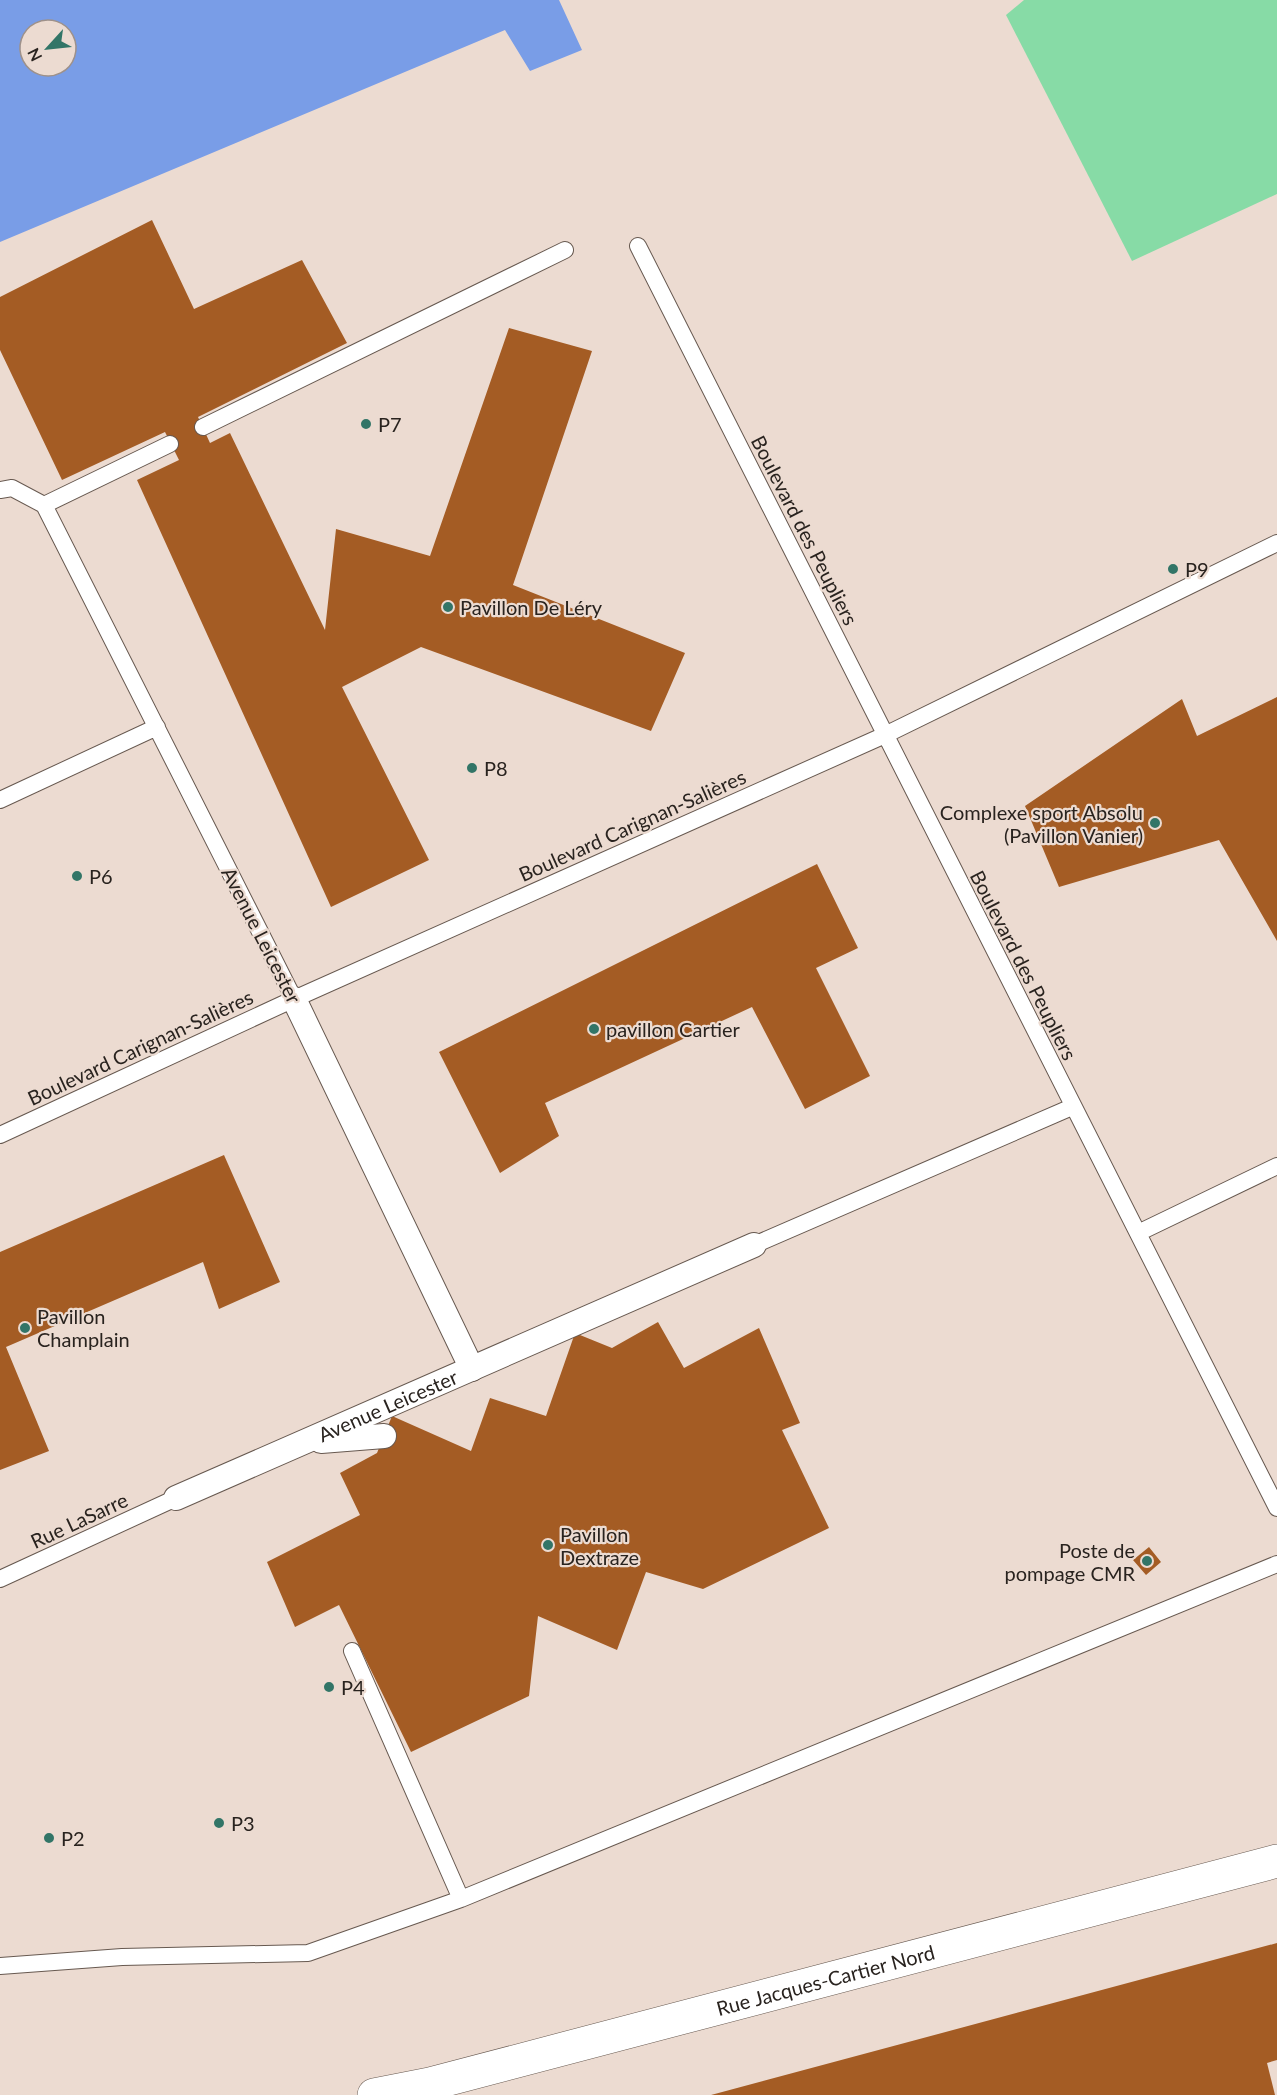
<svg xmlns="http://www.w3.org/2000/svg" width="1277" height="2095" viewBox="0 0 1277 2095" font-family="Lato,sans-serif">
  <rect width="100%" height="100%" fill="#ecdbd1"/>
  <!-- green -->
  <path fill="#87dba6" d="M1024 0H1277V194L1132 261 1006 15Z"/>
  <!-- water -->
  <path fill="#799de7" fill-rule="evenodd" d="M0 0H559L582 50 530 71 505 30 0 242ZM30 30H66V66H30Z"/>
  <!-- building -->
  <path fill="#a45c24" d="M152 220 194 309 302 260 347 343 198 417 210 443 230 433 325 630 336 529 430 556 509 328 592 351 513 585 685 653 651 731 421 647 342 687 429 860 331 907 137 480 179 460 165 432 62 480 0 350V297Z
    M1277 697V941L1219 840 1059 887 1025 806 1182 699 1197 736Z
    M817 864 858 948 816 968 870 1076 805 1109 752 1007 545 1103 559 1136 500 1173 439 1052Z
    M224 1155 280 1282 219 1309 203 1262 6 1347 49 1451 0 1470V1252Z
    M658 1322 684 1368 759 1328 800 1423 782 1430 829 1528 703 1589 646 1572 617 1650 538 1616 529 1696 411 1752 339 1605 295 1627 267 1562 360 1515 340 1473 377 1453 392 1416 471 1451 490 1398 546 1416 575 1333 612 1348Z
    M1149 1547 1161 1562 1146 1575 1133 1560Z
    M1277 1943V2060L1267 2063 1275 2095H711Z"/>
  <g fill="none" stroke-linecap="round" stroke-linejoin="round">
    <defs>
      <path id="service" d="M638 246 1277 1508
        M203 427 565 250
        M0 490 12 488 44 505
        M44 505 294 999
        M44 505 170 444
        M0 800 157 727
        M0 1135 294 999 885 735 1277 543
        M1138 1233 1277 1166
        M754 1245 1072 1107
        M0 1579 176 1498
        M352 1651 461 1899
        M0 1966 122 1957 308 1953 461 1899 1277 1564"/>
      <g id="pedestrian">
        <path d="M294 999 472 1369"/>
        <path d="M321 1441 384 1436"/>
        <path id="s1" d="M176 1498 754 1245"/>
      </g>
      <g id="tertiary">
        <path id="s2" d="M374 2095 430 2084 1277 1861"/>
      </g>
    </defs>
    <!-- service casing -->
    <use href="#service" stroke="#675950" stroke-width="18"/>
    <!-- pedestrian casing -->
    <use href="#pedestrian" stroke="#675950" stroke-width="26"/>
    <!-- tertiary casing -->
    <use href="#tertiary" stroke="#675950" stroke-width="34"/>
    <!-- service -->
    <use href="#service" stroke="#fff" stroke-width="16"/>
    <!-- pedestrian -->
    <use href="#pedestrian" stroke="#fff" stroke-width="24"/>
    <!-- tertiary -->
    <use href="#tertiary" stroke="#fff" stroke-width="33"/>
  </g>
  <!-- markers -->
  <g fill="#327567" stroke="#ecdbd1" stroke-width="2">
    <circle cx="366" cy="424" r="6"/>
    <circle cx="1173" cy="569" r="6"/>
    <circle cx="448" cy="607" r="6"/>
    <circle cx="472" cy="768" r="6"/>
    <circle cx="1155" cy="823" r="6"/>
    <circle cx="77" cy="876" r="6"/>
    <circle cx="594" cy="1029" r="6"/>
    <circle cx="25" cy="1328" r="6"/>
    <circle cx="548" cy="1545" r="6"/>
    <circle cx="1147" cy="1561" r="6"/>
    <circle cx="329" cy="1687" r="6"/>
    <circle cx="219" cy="1823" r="6"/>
    <circle cx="49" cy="1838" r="6"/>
  </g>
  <g text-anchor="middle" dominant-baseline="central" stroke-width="4.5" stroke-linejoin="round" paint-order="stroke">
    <!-- poi labels -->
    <g font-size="20" fill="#29231f" stroke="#ecdbd1" text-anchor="start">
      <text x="378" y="424">P7</text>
      <text x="1185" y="569">P9</text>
      <text x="460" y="607">Pavillon De Léry</text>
      <text x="484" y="768">P8</text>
      <text x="1143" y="812" text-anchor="end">Complexe sport Absolu<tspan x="1143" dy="23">(Pavillon Vanier)</tspan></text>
      <text x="89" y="876">P6</text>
      <text x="606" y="1029">pavillon Cartier</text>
      <text x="37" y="1316">Pavillon<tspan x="37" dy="23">Champlain</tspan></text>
      <text x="560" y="1534">Pavillon<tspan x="560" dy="23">Dextraze</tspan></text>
      <text x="1135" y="1550" text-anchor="end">Poste de<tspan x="1135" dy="23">pompage CMR</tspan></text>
      <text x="341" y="1687">P4</text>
      <text x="231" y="1823">P3</text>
      <text x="61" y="1838">P2</text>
    </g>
    <!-- street labels -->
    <g font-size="20" fill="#29231f" stroke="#ecdbd1">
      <text transform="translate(805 530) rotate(63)">Boulevard des Peupliers</text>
      <text transform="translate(632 825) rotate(-24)">Boulevard Carignan-Salières</text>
      <text transform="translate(262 935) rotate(63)">Avenue Leicester</text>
      <text transform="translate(1024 965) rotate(63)">Boulevard des Peupliers</text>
      <text transform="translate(140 1047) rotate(-25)">Boulevard Carignan-Salières</text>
      <text stroke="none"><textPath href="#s1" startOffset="231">Avenue Leicester</textPath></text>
      <text transform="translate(79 1520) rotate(-25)">Rue LaSarre</text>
      <text stroke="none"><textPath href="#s2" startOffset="466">Rue Jacques-Cartier Nord</textPath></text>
    </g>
  </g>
  <!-- north arrow -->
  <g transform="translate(48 48) rotate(243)"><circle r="28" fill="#ecdbd1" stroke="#9e918a" stroke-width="1.5"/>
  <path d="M0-4.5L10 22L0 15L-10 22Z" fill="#327567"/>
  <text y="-9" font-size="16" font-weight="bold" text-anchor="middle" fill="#29231f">N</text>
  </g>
</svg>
